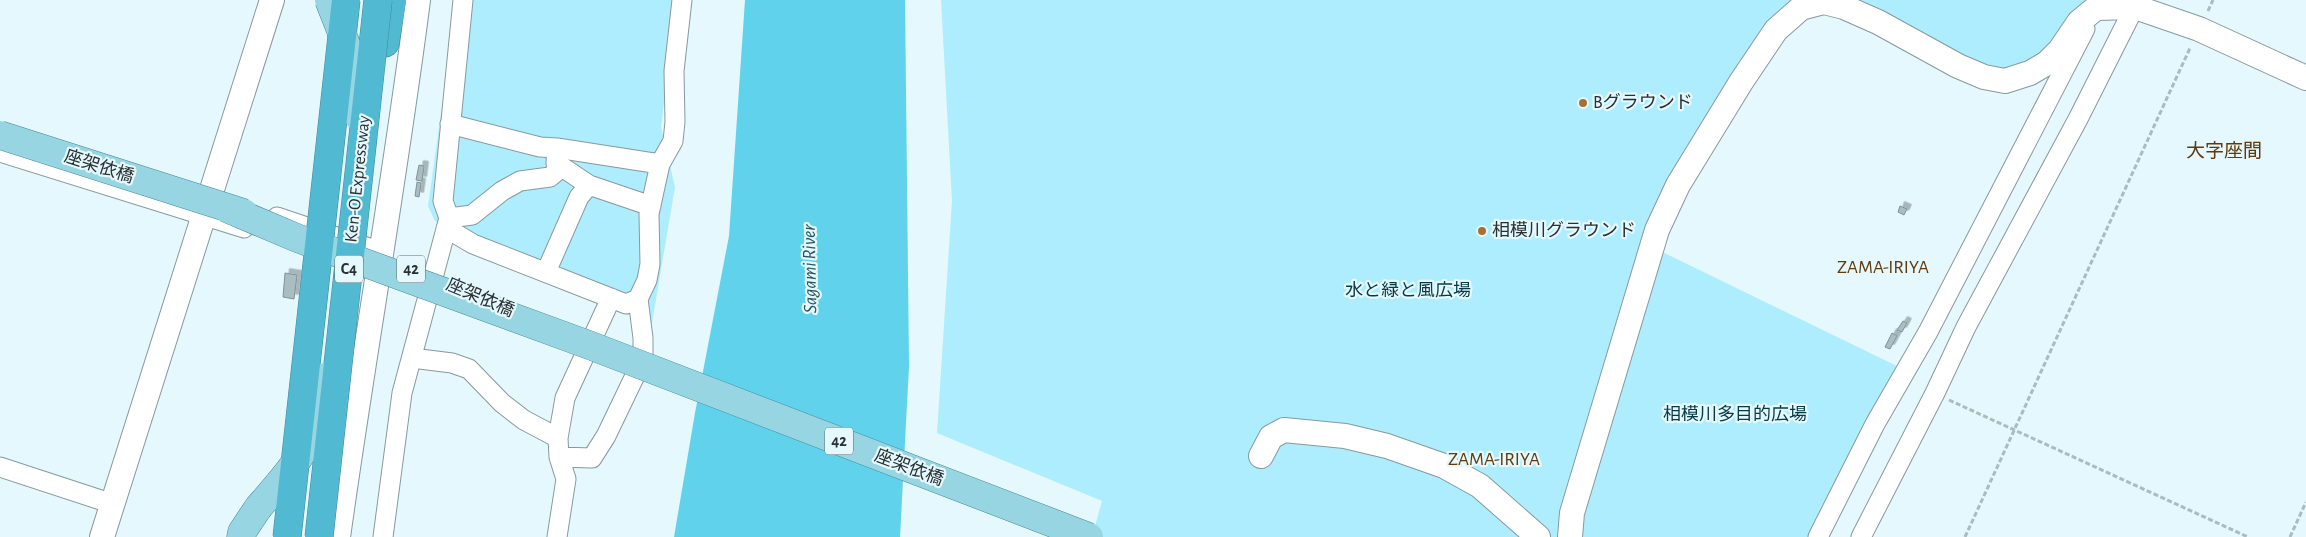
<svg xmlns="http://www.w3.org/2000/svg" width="2306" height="537" viewBox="0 0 2306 537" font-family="'Alegreya Sans','Noto Sans JP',sans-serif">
  <defs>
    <filter id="shadow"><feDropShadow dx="4.5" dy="-4.5" stdDeviation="0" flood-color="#0004"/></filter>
  </defs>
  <rect width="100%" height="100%" fill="#e4f8fd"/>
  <!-- green -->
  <path fill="#adedfd" d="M457 0H677L661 127 675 187 652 323 435 221 428 206Z
    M941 0H1799L1648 245 1903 369 1818 537H1092L1102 501 937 433 952 201Z
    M1856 0H2085L2074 22 2027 66 2006 70 1985 69Z"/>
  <!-- water -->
  <path fill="#61d2eb" d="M745 0H905L909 366 900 537H674L695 413 729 236Z"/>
  <!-- building -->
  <path fill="#a9bdc2" stroke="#809397" filter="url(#shadow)" d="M419 165 424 166 422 181 416 180Z
    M417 182 421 183 419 197 415 196Z
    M1900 206 1907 209 1904 215 1898 212Z
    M285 273 297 275 294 299 283 297Z
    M1903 321 1907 323 1902 332 1897 330Z
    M1892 333 1897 336 1890 349 1885 347Z"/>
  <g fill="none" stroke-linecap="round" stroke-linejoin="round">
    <defs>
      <path id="minor" d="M450 124 540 147 557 148
        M0 152 244 228
        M651 206 589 185 556 163 557 148 660 164
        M277 217 381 252
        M449 218 472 215 502 191 520 181 550 177 562 167
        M446 228 473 244 626 304 638 299 647 280 650 264 649 214 660 164 673 141 675 122 674 71 682 0
        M546 272 579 197 589 185
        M412 358 452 363 469 369 502 403 524 420 558 438
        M559 457 592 458 606 436 643 359V338L638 299
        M0 467 113 504
        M383 537 402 393 449 218 443 201 463 0
        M557 537 566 479 559 457 558 438 565 398 611 298
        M1818 537 1875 424 1928 332 2085 29
        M1861 537 1935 393 1966 327 2078 119 2138 0"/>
      <path id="tertiary" d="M1261 456 1271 437 1284 430 1345 436 1387 446 1444 466 1480 486 1538 537
        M102 537 272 0
        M338 537C363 358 395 180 418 0
        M1570 537 1572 513 1657 230 1678 185 1741 82 1776 30 1801 8 1824 2 1844 7 1878 22 1958 66 1984 77 2005 81 2030 73 2047 63 2060 50 2079 22 2096 8 2135 7 2199 29 2306 78"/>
      <path id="primary" d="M241 537 242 532 258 508"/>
      <path id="motorway" d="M385 43 392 0"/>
    </defs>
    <!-- minor casing -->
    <use href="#minor" stroke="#87999e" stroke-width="21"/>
    <!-- tertiary casing -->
    <use href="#tertiary" stroke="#87999e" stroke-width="26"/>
    <!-- primary casing -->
    <use href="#primary" stroke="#438999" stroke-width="29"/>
    <!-- motorway casing -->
    <use href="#motorway" stroke="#438999" stroke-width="29"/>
    <!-- path -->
    <path stroke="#abbbbf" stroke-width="3" stroke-dasharray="5 2.5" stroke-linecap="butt" d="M2208 11 2213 0
      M1949 400 2248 537
      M1965 537 2190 48
      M2290 537 2306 502"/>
    <!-- minor -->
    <use href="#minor" stroke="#fff" stroke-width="19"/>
    <!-- tertiary -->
    <use href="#tertiary" stroke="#fff" stroke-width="24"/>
    <!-- primary -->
    <use href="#primary" stroke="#97d5e3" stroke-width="28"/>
    <!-- motorway -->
    <use href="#motorway" stroke="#51b9d1" stroke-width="28"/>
    <defs>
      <path id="primary-bridge" d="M329 0C343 37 362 75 358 116
        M0 135 244 213
        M226 208 297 238 589 345 1089 537
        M258 508C277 486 298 463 311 437 320 419 322 397 325 377"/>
      <path id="motorway-bridge" d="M287 537 346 0
        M319 537 378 0"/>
    </defs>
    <!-- primary-bridge casing -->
    <use href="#primary-bridge" stroke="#438999" stroke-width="29" stroke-linecap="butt"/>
    <!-- motorway-bridge casing -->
    <use href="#motorway-bridge" stroke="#438999" stroke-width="29" stroke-linecap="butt"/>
    <!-- primary-bridge -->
    <use href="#primary-bridge" stroke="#97d5e3" stroke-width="28"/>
    <!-- motorway-bridge -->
    <use href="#motorway-bridge" stroke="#51b9d1" stroke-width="28"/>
  </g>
  <!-- markers -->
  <g fill="#aa6f30" stroke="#e4f8fd" stroke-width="2">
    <circle cx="1583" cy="103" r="5"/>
    <circle cx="1482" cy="231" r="5"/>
  </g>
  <g text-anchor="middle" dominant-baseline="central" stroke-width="4.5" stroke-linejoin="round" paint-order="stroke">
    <!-- shield labels -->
    <g fill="#e4f8fd" stroke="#616c6f" stroke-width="1">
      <rect x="335" y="255.5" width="28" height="27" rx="4"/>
      <rect x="397" y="255.5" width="28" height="27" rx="4"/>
      <rect x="825" y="427.5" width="28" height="27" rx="4"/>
    </g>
    <g font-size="16" font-weight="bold" fill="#293032">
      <text x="349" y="269">C4</text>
      <text x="411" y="269">42</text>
      <text x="839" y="441">42</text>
    </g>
    <!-- poi labels -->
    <g font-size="18" fill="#293032" stroke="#e4f8fd" text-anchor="start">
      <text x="1593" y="103">Bグラウンド</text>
      <text x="1492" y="231">相模川グラウンド</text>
    </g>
    <!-- street labels -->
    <g font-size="18" fill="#293032" stroke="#e4f8fd">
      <text transform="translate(99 167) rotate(18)">座架依橋</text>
      <text transform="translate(358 179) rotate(-84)">Ken-O Expressway</text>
      <text transform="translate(480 298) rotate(23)">座架依橋</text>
      <text transform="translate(909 468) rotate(21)">座架依橋</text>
    </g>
    <!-- park labels -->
    <g font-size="18" fill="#043b46" stroke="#e4f8fd">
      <text x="1408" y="291">水と緑と風広場</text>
      <text x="1735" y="415">相模川多目的広場</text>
    </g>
    <!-- neighbourhood labels -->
    <g font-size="19" fill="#613a0b" stroke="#e4f8fd">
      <text x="2224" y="151">大字座間</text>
      <text x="1883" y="267">ZAMA-IRIYA</text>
      <text x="1494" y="459">ZAMA-IRIYA</text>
    </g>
    <!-- water labels -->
    <g font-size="19" font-style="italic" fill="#245560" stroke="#e4f8fd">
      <text transform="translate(810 269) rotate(-91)">Sagami River</text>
    </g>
  </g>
</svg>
